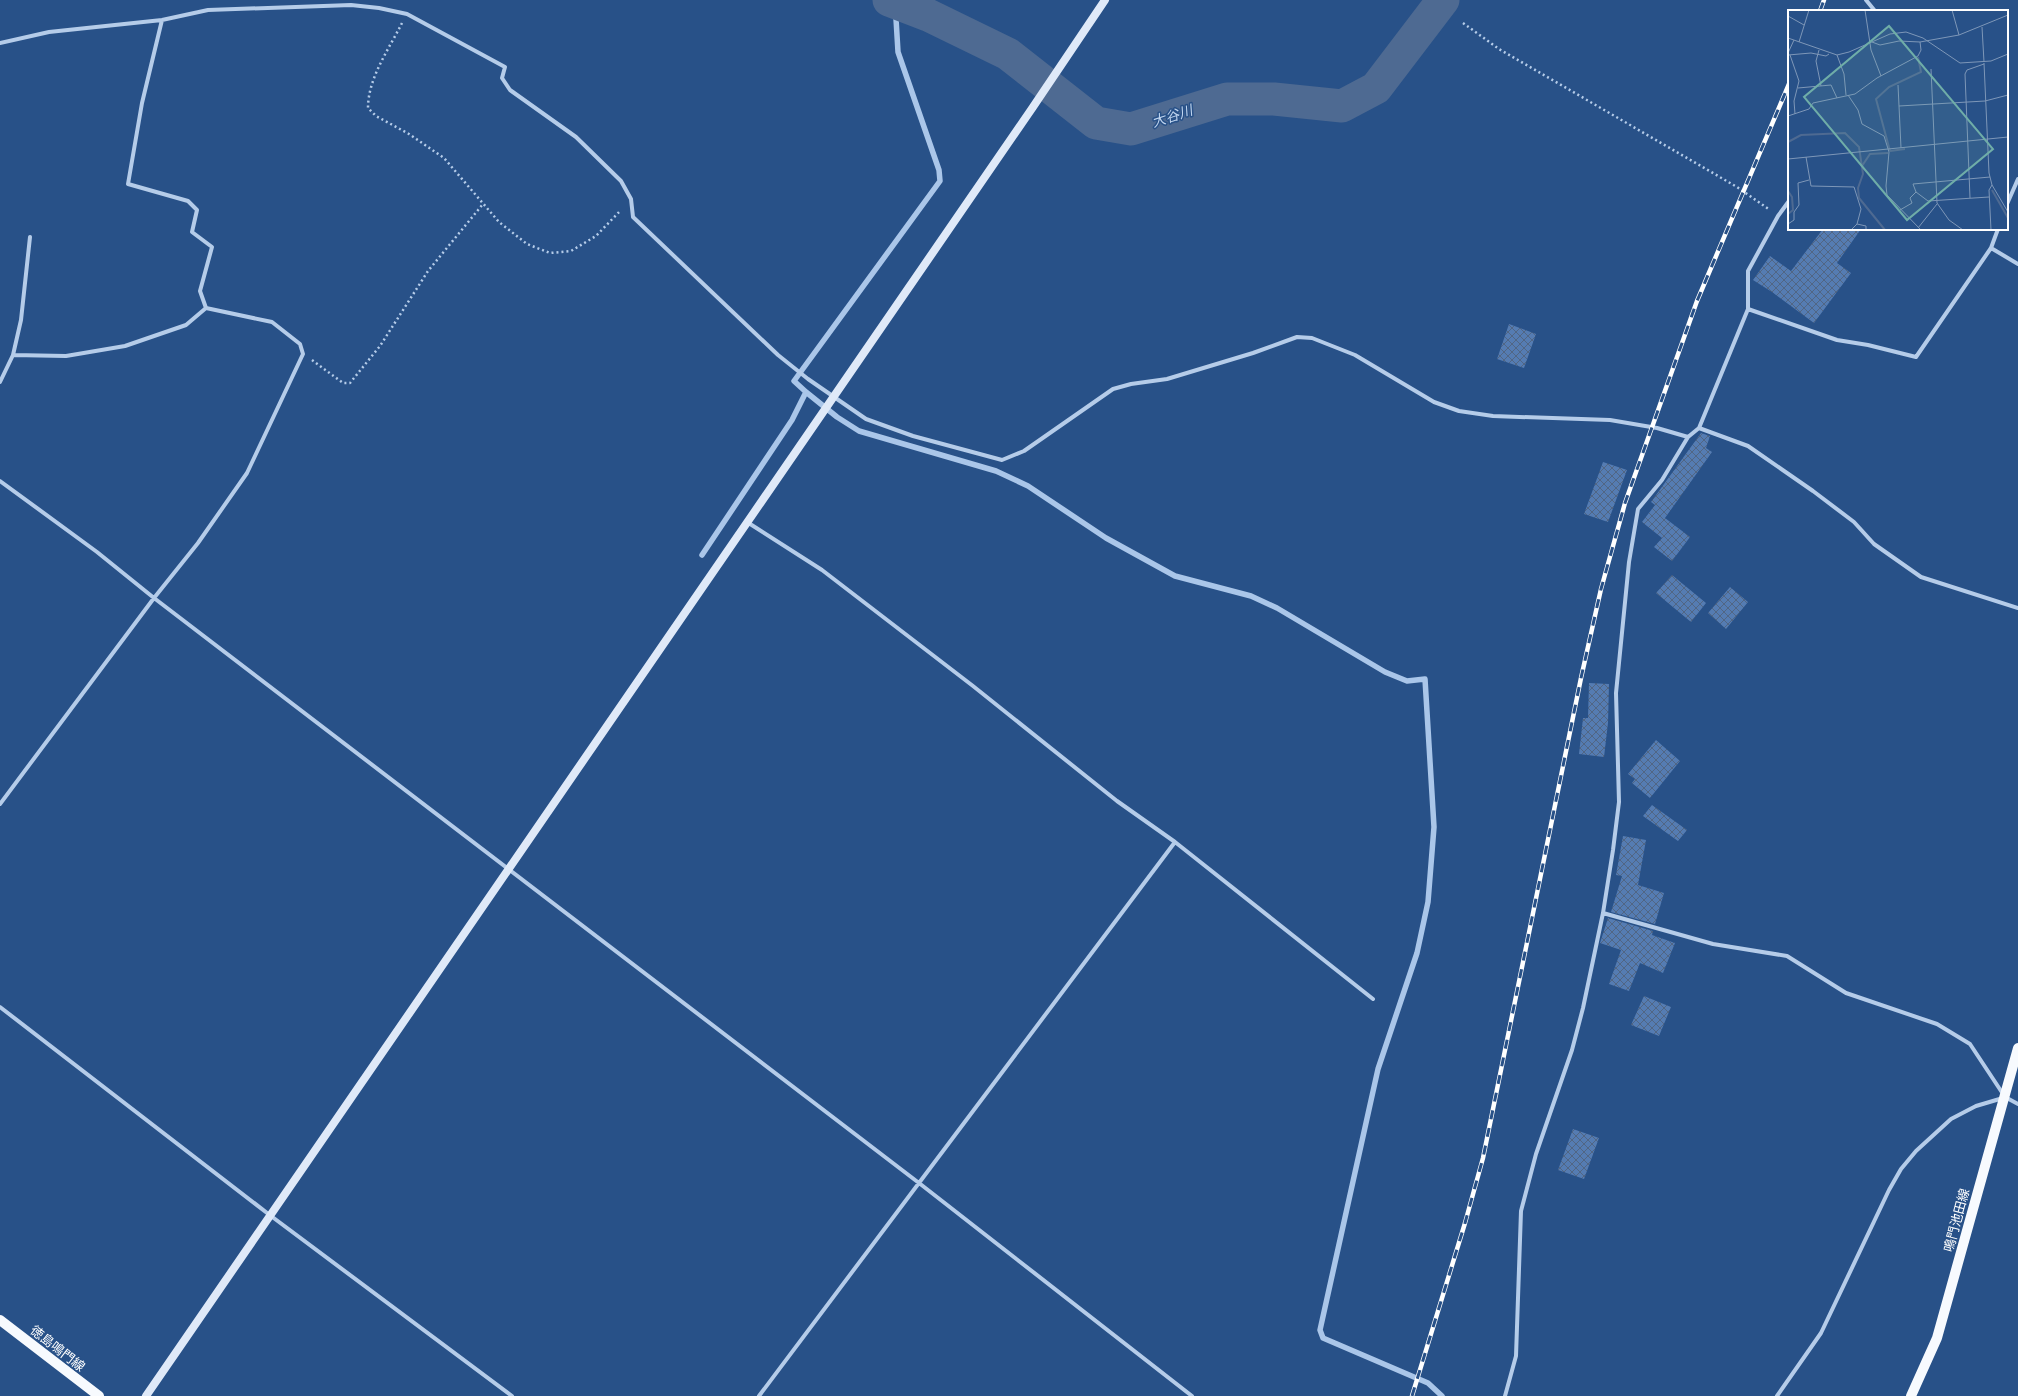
<svg xmlns="http://www.w3.org/2000/svg" width="2018" height="1396" viewBox="0 0 2018 1396" font-family="Quicksand,'Noto Sans JP',sans-serif">
  <defs>
    <pattern id="building-cross-hatch" width="8" height="8" patternUnits="userSpaceOnUse"><rect width="8" height="8" fill="#557cb2"/><path d="M0 0l8 8M0 8l8-8" fill="none" stroke="#516684"/></pattern>
  </defs>
  <rect width="100%" height="100%" fill="#285188"/>
  <g fill="none" stroke-linecap="round" stroke-linejoin="round">
    <!-- stream -->
    <path stroke="#aac6e9" stroke-width="5.5" d="M806 392 837 417 859 431 996 471 1028 486 1106 538 1175 576 1251 596 1277 608 1385 672 1407 681 1425 679 1434 827 1428 902 1417 953 1378 1069 1320 1330 1323 1338 1428 1383 1442 1396
      M702 555 792 420 806 392 794 381 940 181 939 170 898 52 895 2"/>
    <!-- river -->
    <path stroke="#4e6a92" stroke-width="33" d="M889 0 928 15 1008 54 1096 123 1131 129 1227 99H1274L1342 106 1376 88 1443 0"/>
  </g>
  <!-- building -->
  <path fill="url(#building-cross-hatch)" d="M1823 229H1861L1837 263 1851 273 1814 323 1772 292 1753 280 1770 256 1791 271Z
    M1509 324 1536 334 1524 368 1497 359Z
    M1701 433 1710 436 1706 448 1712 452 1665 518 1690 537 1672 561 1654 547 1662 538 1642 522 1655 505 1651 502Z
    M1603 462 1627 470 1608 522 1584 514Z
    M1672 575 1706 603 1691 622 1656 593Z
    M1730 587 1748 602 1726 629 1708 613Z
    M1589 683 1609 684 1608 723 1604 757 1579 754 1583 718H1588Z
    M1656 740 1680 761 1650 798 1632 783 1635 779 1628 774Z
    M1652 805 1687 830 1678 841 1643 816Z
    M1623 836 1646 840 1638 885 1664 893 1655 924 1611 912 1622 876 1616 875Z
    M1608 918 1653 931 1652 935 1675 943 1663 973 1640 963 1629 991 1609 984 1621 950 1600 943Z
    M1644 996 1671 1007 1659 1036 1631 1025Z
    M1573 1129 1599 1138 1584 1179 1558 1170Z"/>
  <g fill="none" stroke-linecap="round" stroke-linejoin="round">
    <!-- path -->
    <path stroke="#b5cce9" stroke-width="2.5" stroke-dasharray="2 3" stroke-linecap="butt" d="M402 23C389 49 368 78 368 108L376 116 409 134 444 158 499 222 527 244 550 253 571 251 596 236 621 210
      M1463 23 1499 49 1737 187 1770 210
      M312 360 343 383H350L380 346 428 271 483 204"/>
    <!-- street -->
    <path stroke="#b5cce9" stroke-width="4" d="M1866 0 1875 11
      M0 43 49 32 162 20 208 10 351 5 379 8 407 14 505 67 502 78 510 90 576 137 621 181 631 199 633 217 778 355 808 379 866 419 913 436 1002 460 1024 451 1113 389 1131 384 1167 379 1253 353 1297 337 1312 338 1355 355 1434 402 1459 411 1493 416 1610 420 1657 428 1688 437
      M2007 204 2018 179
      M1991 248 2018 264
      M1748 309 1837 340 1868 345 1916 357 1991 248 1998 229
      M13 355 21 320 30 237
      M0 382 13 355 66 356 125 346 186 325 206 308
      M1699 428 1748 446 1813 491 1854 522 1874 544 1921 577 2018 608
      M0 481 97 552 154 598 919 1183 1192 1396
      M747 522 822 570 973 686 1117 801 1175 842 1373 999
      M0 804 154 598 198 543 247 473 303 354 300 344 272 322 206 308 200 291 212 247 192 232 197 210 188 201 128 184 142 103 162 20
      M1603 913 1713 944 1787 956 1846 993 1937 1024 1970 1044 2005 1097 2018 1104
      M0 1007 271 1216 512 1396
      M759 1396 1175 842
      M1505 1396 1516 1356 1521 1211 1536 1154 1572 1050 1583 1008 1603 913 1613 850 1619 802 1616 693 1629 562 1638 509 1662 480 1688 437 1699 428 1748 309V271L1778 216 1789 201
      M1777 1396 1821 1333 1889 1190 1901 1169 1916 1151 1951 1119 1976 1106 2003 1098"/>
    <!-- secondary -->
    <path stroke="#dfe9f8" stroke-width="8" d="M146 1396 1033 107 1105 0"/>
    <!-- primary -->
    <path stroke="#f7fafe" stroke-width="10" d="M0 1320 99 1396
      M1911 1396 1937 1338 2018 1048"/>
    <defs>
      <path id="rail" d="M1820 11 1824 0
        M1412 1396 1465 1223 1483 1158 1581 678 1601 589 1625 503 1697 301 1789 84"/>
    </defs>
    <!-- rail casing -->
    <use href="#rail" stroke="#fff" stroke-width="4.5"/>
    <!-- rail -->
    <use href="#rail" stroke="#285188" stroke-width="3" stroke-dasharray="9" stroke-linecap="butt"/>
  </g>
  <g text-anchor="middle" dominant-baseline="central" stroke-width="3" stroke-linejoin="round" paint-order="stroke">
    <!-- street labels -->
    <g font-size="13" fill="#fff" stroke="#285188">
      <text transform="translate(1956 1220) rotate(-75)">鳴門池田線</text>
      <text transform="translate(58 1348) rotate(38)">徳島鳴門線</text>
    </g>
    <!-- water labels -->
    <g font-size="14" font-style="italic" fill="#c1d6f0" stroke="#285188">
      <text transform="translate(1172 116) rotate(-18)">大谷川</text>
    </g>
  </g>
  <!-- overview -->
  <g transform="translate(1788 10)">
    <rect width="220" height="220" fill="#285188"/>
    <path fill="none" stroke="#4e6a92" stroke-width="2" d="M0 132 13 125 57 123 71 137 75 164 70 178 71 188 97 220M102 141 88 89 101 77 133 62 130 47M102 141 117 139M74 156 82 144 100 143M204 180 220 208M0 181 4 187 5 200 0 204"/>
    <path fill="none" stroke="#7e97b8" stroke-width="1" d="M77 0 83 40 93 66M164 0 171 25M0 6 16 15M194 17 196 52M0 28 49 45 61 42 102 24 118 22 135 28 172 53 203 51 220 44M11 32 21 0M84 32 92 35 111 31 132 32 171 25 220 5M31 40 28 51 33 76M0 43 6 30M0 45 23 43 38 46 41 44M2 45 11 71 6 91 7 104M49 45 56 64 58 85M196 53 201 163 204 175 220 202M143 59 149 193 161 210 175 220M110 75 113 138M10 78 43 75 49 88M60 85 70 100 74 114 96 126 101 142 98 176 99 185 133 220M111 96 197 91 220 85M0 106 21 99 25 93 67 84 89 68 130 46 133 40 132 32M18 147 23 176 66 177 73 199 69 214 63 220M0 149 220 127M128 182 140 191 201 187M182 188 177 64 179 60 196 54M112 200 124 193 122 188 128 182 125 174 202 167M0 214 6 210V202L11 195 10 173 21 170M69 214 78 216V220M130 218 149 194M203 220 201 180 204 175"/>
    <path fill="#6fada8" fill-opacity="0.15" stroke="#6fada8" stroke-width="2" d="M101 16 205 139 119 210 16 87Z"/>
    <rect width="220" height="220" fill="none" stroke="#fff" stroke-width="2"/>
  </g>
</svg>
